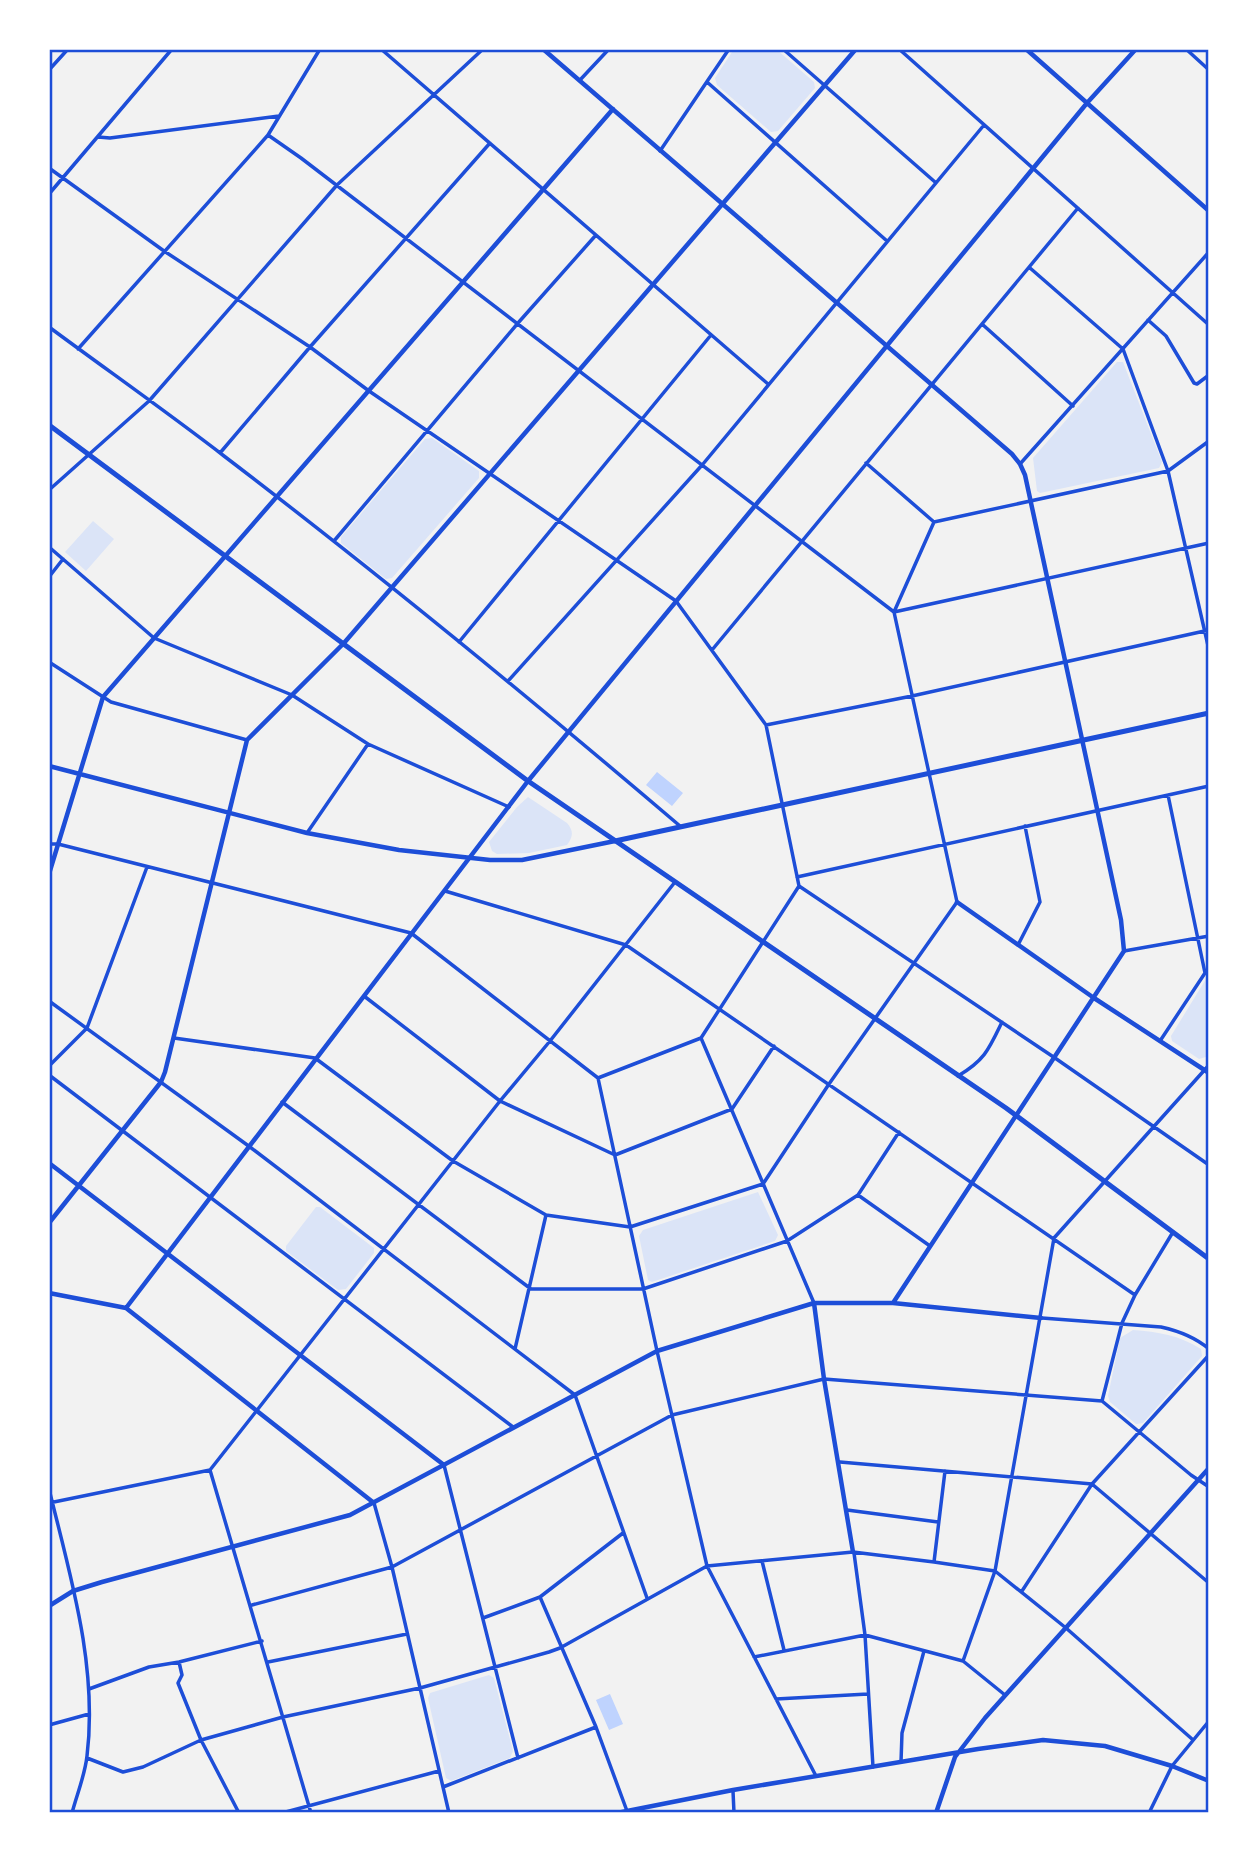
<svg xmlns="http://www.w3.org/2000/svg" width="1258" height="1862" viewBox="0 0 1258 1862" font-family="Arial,sans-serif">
  <rect width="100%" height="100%" fill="#f2f2f2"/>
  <!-- green -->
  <path fill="#dbe4f7" d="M734 49H776L814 82 815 88 778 131 771 132 717 85 715 78Z
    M1117 362H1123L1162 462 1159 468 1040 493 1037 491 1033 458Z
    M432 438 479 471V478L392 578 386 579 341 543V537L425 439Z
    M93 521 114 539 86 571 65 552Z
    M528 797 567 823C574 831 573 837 567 845L529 853 497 854 492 851 489 842 517 807Z
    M1209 974V1056L1199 1059 1172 1041 1171 1036Z
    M758 1192 778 1235 775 1241 652 1282 648 1280 639 1236 643 1230Z
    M316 1207H320L374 1248V1253L346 1289 338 1290 286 1251V1246Z
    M1133 1330C1158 1332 1179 1335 1201 1349L1202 1356 1143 1423 1136 1424 1110 1402 1108 1396 1120 1338Z
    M489 1675 494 1678 513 1751 510 1758 451 1781 446 1778 428 1698 430 1693Z"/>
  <!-- water -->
  <path fill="#bfd3fe" d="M657 772 683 793 672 806 646 785Z
    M610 1694 623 1724 609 1730 596 1700Z"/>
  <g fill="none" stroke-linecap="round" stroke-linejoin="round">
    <!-- minor -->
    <path stroke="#1d4ed8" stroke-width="3.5" d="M381 49 768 384
      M783 49 935 182
      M899 49 1209 325
      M1186 49 1209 70
      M49 70 68 49
      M580 80 609 49
      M707 82 887 241
      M98 137 110 138 279 116
      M660 151 729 49
      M49 168 164 251 310 347 369 391 676 601 766 725 799 886 701 1038 598 1078
      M49 194 172 49
      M1030 268 1123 349 1168 471 1209 650
      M1148 320 1166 336 1194 383 1197 384 1209 375
      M982 324 1073 406
      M49 327C107 370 167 412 224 456 380 575 531 699 680 826
      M78 349 268 135 320 49
      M220 453 310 347 490 143
      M866 463 934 522 894 612
      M1020 464 1209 252
      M49 490 149 401 337 185 483 49
      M934 522 1168 471 1209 441
      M334 541 518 323 596 235
      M49 547 154 638 292 695 368 744 509 807
      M49 577 63 559
      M894 612 1209 543
      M459 642 711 335
      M712 650 1078 208
      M49 662 111 702 247 740
      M508 681 703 464 984 125
      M766 725 912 696 1209 630
      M307 833 368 744
      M49 844H58L411 933 598 1078 657 1351 707 1566 816 1776
      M797 877 1209 786
      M799 886 1055 1058 1209 1165
      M445 891 626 945 1135 1295
      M1018 945 1040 902 1025 826
      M1124 951 1209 936
      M364 996 500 1101 615 1155 732 1109 774 1046
      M49 1001 250 1147 575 1395 647 1598
      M174 1038 315 1058 453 1161 546 1215 630 1227 763 1184 829 1084 957 902 894 612 301 158 268 135
      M701 1038 814 1303
      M1160 1041 1205 973 1168 795
      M49 1066 87 1028 147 867
      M49 1075 513 1427
      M958 1076C985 1060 989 1049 1002 1022
      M282 1102 531 1289H643L787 1241 858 1195 899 1132
      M858 1195 930 1246
      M1042 1318 1161 1327C1179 1331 1195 1337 1209 1349
      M515 1349 546 1215
      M1102 1401 1122 1323 1135 1295 1173 1232
      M840 1462 1092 1484 1209 1583
      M444 1465 518 1758
      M210 1470 311 1813
      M49 1489C70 1575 98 1666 87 1756 85 1775 77 1794 72 1813
      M49 1503 210 1470 500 1101 550 1041 675 882
      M374 1503 392 1567 449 1813
      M847 1510 938 1522
      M854 1553 865 1635 873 1767
      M762 1561 784 1650
      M934 1562 945 1471
      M1022 1591 1092 1484 1209 1355
      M540 1597 596 1727 627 1811
      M252 1605 392 1567 672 1415 824 1379 1102 1401 1191 1475 1209 1487
      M483 1618 540 1597 623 1533
      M754 1657 865 1635 963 1661 1005 1695
      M963 1661 995 1571 1054 1238 1209 1065
      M179 1662 182 1675 178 1683 201 1740 239 1813
      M268 1662 407 1634
      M89 1689 149 1667 179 1662 262 1641
      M776 1699 868 1694
      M49 1725 89 1714
      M87 1758 123 1772 143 1767 201 1740 283 1717 420 1688 549 1652 560 1648 707 1566 853 1552 934 1562 995 1571 1066 1628 1192 1739
      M901 1762 902 1733 924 1651
      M443 1787 596 1727
      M733 1791 734 1813
      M282 1813 439 1771
      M1149 1813 1172 1766 1209 1721"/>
    <!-- tertiary -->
    <path stroke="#1d4ed8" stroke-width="4.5" d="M543 49 1012 454 1020 464 1025 475 1121 920 1124 951 893 1303
      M1026 49 1209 211
      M49 766 307 833 399 850 490 860H522L615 841
      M49 874 103 697 613 109
      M957 902 1094 998 1209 1073
      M49 1163 444 1465
      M49 1223 161 1082 165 1072 247 740 344 643 856 49
      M49 1293 126 1308 374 1503
      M814 1303 824 1379 853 1552
      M126 1308 528 781 1087 103 1136 49
      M49 1606 73 1591 102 1582 350 1515 657 1351 814 1303H893L1041 1318
      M617 1813 733 1790 978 1749 1043 1740 1105 1746 1172 1766 1209 1781
      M936 1813 955 1757 985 1718 1209 1468"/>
    <!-- secondary -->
    <path stroke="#1d4ed8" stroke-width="5" d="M49 425 528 781 1006 1108 1209 1259
      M615 841 1209 713"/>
  </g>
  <!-- border -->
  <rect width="1258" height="1862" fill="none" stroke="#ffffff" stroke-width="102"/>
  <rect x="51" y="51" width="1156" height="1760" fill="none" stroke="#1d4ed8" stroke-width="2.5"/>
</svg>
